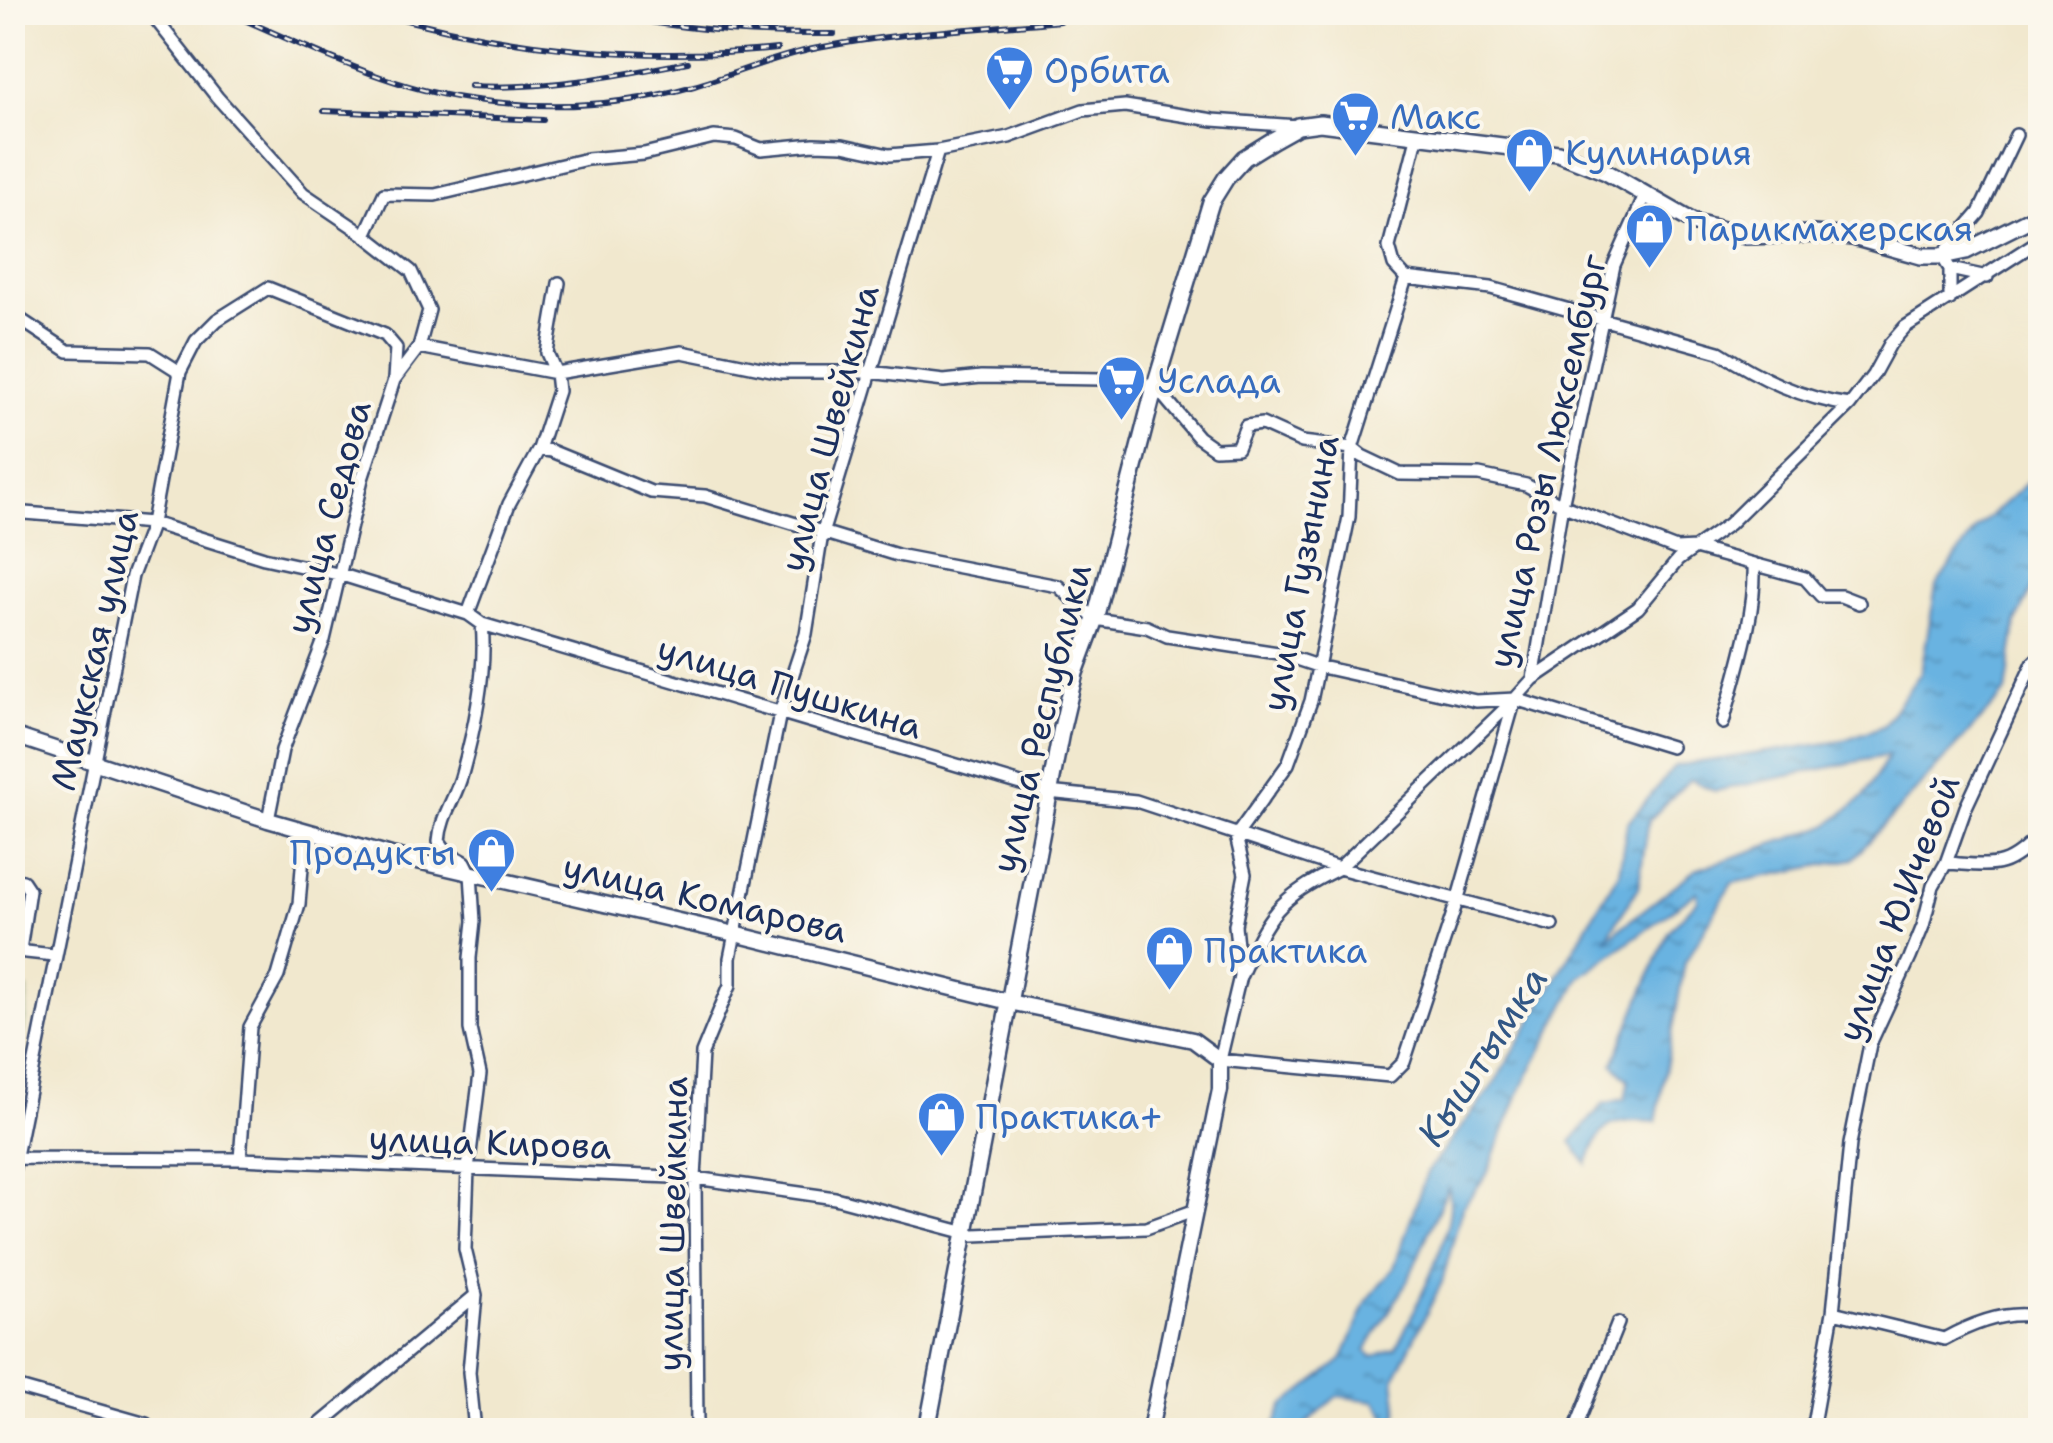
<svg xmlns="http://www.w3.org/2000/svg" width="2053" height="1443" viewBox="0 0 2053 1443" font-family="'Shantell Sans',sans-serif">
  <defs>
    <pattern id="water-ripples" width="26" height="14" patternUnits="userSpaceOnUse" patternTransform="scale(2.5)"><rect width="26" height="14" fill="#69b3e1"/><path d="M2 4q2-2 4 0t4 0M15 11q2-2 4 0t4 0" fill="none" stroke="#5692ba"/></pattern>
  </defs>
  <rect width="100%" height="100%" fill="#fbf7ec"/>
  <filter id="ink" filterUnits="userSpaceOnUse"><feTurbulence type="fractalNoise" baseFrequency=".01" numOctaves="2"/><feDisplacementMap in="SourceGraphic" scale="20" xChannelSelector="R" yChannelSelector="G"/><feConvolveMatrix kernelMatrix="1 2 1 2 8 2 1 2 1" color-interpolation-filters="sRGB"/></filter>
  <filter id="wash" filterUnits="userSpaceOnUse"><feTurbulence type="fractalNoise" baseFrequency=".0048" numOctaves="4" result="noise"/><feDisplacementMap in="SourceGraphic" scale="40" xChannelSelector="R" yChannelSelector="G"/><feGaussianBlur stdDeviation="2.25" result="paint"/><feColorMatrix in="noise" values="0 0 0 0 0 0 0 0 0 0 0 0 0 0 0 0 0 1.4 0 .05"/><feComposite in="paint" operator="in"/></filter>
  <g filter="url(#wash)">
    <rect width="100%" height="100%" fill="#f1e8ce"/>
    <!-- pitch -->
    <path fill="#92cd82" stroke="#567e70" stroke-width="2.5" d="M13 988 27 990 23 1032 13 1030Z"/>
    <!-- water -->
    <path fill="url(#water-ripples)" stroke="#4271a0" stroke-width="2.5" fill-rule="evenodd" d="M2040 471V569L2016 624 2006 692 1853 859 1732 883 1685 962 1656 1122C1611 1119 1602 1121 1587 1164L1571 1142 1603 1104 1625 1099 1629 1080 1613 1064 1668 932 1698 900 1697 892 1580 977 1520 1091 1487 1174 1462 1208 1442 1282 1394 1379 1398 1413 1391 1423 1375 1401 1337 1396 1299 1430H1273L1283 1406 1342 1360 1367 1301 1394 1268 1427 1172 1495 1083 1619 872 1627 824 1675 766 1841 741 1883 726 1921 672 1936 586 1976 529ZM1889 755 1864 797 1827 826 1695 870 1605 940 1638 888 1649 820 1690 779 1715 791ZM1448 1187C1461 1225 1413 1312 1396 1348L1372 1357 1366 1350 1409 1278Z"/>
  </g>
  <g filter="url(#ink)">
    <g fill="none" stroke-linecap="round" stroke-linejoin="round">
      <defs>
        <path id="minor" d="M150 12 217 97 303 193 365 235
          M1418 134 1389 247 1394 265 1406 278 1352 448 1349 517 1311 701 1288 764 1236 836 1245 874 1235 925 1240 976 1220 1060 1390 1076 1404 1062 1458 898 1515 699 1533 679 1562 505 1614 265 1645 196
          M1950 269 1987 277
          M1406 278 1491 288 1719 352C1760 378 1802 399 1850 405
          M1950 299V269L1942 256 1979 213 2016 135
          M12 314 68 351 150 353 180 372
          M419 347 556 373 682 352 781 372H870L944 381 981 377 1103 379 1155 386 1198 437 1215 449 1237 448 1246 426 1262 424 1302 442 1352 448 1362 456 1400 474 1479 475 1526 485 1562 505 1676 549 1695 548 1805 578 1821 596H1841L1859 603
          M539 449 551 451 651 492 705 496 897 555 1058 586 1095 619 1147 627 1167 636 1278 653 1317 666 1476 701 1515 699 1671 747
          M12 512 152 523 264 558 342 575 468 614 482 624 1048 792 1136 801 1339 868 1552 925
          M468 614 509 504 539 449 558 391 556 373 547 353 559 283
          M1533 679 1638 608 1678 560 1729 524 1850 405 1873 375 1890 344 1905 327 2040 240
          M1723 723C1736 672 1756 617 1754 564
          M268 820 282 750 324 640 362 479 394 380 419 347 429 310 411 271 365 235 384 194 435 195 587 159 644 154 714 137 736 139 761 149 814 144 843 145 889 155 938 151 1009 137 1083 110 1125 106 1213 120 1298 126
          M1946 863C1994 866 2006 871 2040 834
          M12 879 23 881 29 890 20 950
          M17 951 54 955
          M1241 975C1269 913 1277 899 1339 868L1512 702
          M12 1158 240 1159 695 1178 835 1198 974 1235 1146 1228 1196 1210
          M240 1159 250 1027 278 976 299 904 305 832
          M12 1176 132 576 152 523 180 372 196 341 217 320 268 288 385 335 396 348 394 379
          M1833 1312 1944 1339C1973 1323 2008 1309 2040 1317
          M12 1386 146 1424 152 1430
          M313 1430 476 1295
          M475 1430 469 1372 476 1295 465 1249 468 1169 480 1074 470 1029V958L474 921 471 874 465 862 447 852 439 841C441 815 456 798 462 774 475 727 487 672 482 624
          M697 1430 695 1178 702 1053 730 985V958L780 713 806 634 822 534 938 151
          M1575 1430 1618 1323
          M1812 1430 1833 1312 1850 1144 1870 1044 1910 958 1923 926 1933 886 1946 863 1966 807 2033 663 2040 656"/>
        <path id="tertiary" d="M12 735 268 820 391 855 735 934 1009 1002 1193 1040 1220 1060V1090L1150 1430"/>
        <path id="secondary" d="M927 1430 1061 732 1075 673 1095 619 1155 386 1211 202 1226 178 1244 158 1273 140 1298 126 1320 123 1558 153 1606 172 1695 223 1746 236 1813 234 1853 237 1921 256H1942L1966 251 2040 214"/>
      </defs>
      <!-- minor casing -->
      <use href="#minor" stroke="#3b4b6f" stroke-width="16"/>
      <!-- tertiary casing -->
      <use href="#tertiary" stroke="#3b4b6f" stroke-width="19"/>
      <!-- secondary casing -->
      <use href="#secondary" stroke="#3b4b6f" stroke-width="20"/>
      <!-- minor -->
      <use href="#minor" stroke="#fff" stroke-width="11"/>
      <!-- tertiary -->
      <use href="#tertiary" stroke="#fff" stroke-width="14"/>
      <!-- secondary -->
      <use href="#secondary" stroke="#fff" stroke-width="15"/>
      <defs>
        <path id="rail" d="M226 12C304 45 383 87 468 99 544 110 621 107 694 86 736 74 775 56 818 48 897 32 979 29 1060 21
          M378 12C506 50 643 62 777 49
          M599 12C677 30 755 35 834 34
          M470 86C544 90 615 76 688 62
          M324 111 543 120"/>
      </defs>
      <!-- rail casing -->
      <use href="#rail" stroke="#1b2f5e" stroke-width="6"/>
      <!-- rail -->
      <use href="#rail" stroke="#fbf7ec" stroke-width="2.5" stroke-dasharray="8" stroke-linecap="butt"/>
    </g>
  </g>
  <!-- icons -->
  <defs>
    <symbol id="supermarket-pin" viewBox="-11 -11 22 30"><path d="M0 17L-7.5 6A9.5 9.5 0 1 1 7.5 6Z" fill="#3f7fe0" stroke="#fbf7ec"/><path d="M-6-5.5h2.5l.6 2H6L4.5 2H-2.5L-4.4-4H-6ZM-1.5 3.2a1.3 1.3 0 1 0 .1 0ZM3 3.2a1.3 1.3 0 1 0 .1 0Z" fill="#fff"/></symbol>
    <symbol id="shop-pin" viewBox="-11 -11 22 30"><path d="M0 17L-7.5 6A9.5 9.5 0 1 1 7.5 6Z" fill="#3f7fe0" stroke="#fbf7ec"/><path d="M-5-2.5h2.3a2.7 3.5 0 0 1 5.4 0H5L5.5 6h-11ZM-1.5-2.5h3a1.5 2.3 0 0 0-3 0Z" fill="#fff"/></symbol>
  </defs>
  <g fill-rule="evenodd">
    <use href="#supermarket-pin" x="982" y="42" width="55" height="75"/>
    <use href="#supermarket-pin" x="1328" y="88" width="55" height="75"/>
    <use href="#shop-pin" x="1502" y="124" width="55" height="75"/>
    <use href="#shop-pin" x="1622" y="200" width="55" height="75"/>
    <use href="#supermarket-pin" x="1094" y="352" width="55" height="75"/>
    <use href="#shop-pin" x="464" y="824" width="55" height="75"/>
    <use href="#shop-pin" x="1142" y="922" width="55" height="75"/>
    <use href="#shop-pin" x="914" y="1088" width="55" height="75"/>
  </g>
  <g text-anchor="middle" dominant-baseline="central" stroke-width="8" stroke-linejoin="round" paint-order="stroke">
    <!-- shop labels -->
    <g font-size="35" fill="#366cbe" stroke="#fbf7ec" text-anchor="start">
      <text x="1044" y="70">Орбита</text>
      <text x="1390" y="116">Макс</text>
      <text x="1565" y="152">Кулинария</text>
      <text x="1685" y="228">Парикмахерская</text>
      <text x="1157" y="380">Услада</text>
      <text x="456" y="852" text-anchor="end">Продукты</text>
      <text x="1204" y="950">Практика</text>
      <text x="976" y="1116">Практика+</text>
    </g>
    <!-- street labels -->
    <g font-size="35" fill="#1b2f5e" stroke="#fbf7ec">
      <text transform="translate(829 428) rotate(-75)">улица Швейкина</text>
      <text transform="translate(1547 461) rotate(-77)">улица Розы Люксембург</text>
      <text transform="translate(328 517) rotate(-75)">улица Седова</text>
      <text transform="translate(1300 573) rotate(-79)">улица Гузынина</text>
      <text transform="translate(94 650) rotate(-77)">Маукская улица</text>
      <text transform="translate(790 687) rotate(17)">улица Пушкина</text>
      <text transform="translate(1041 718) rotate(-76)">улица Республики</text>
      <text transform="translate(705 898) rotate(13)">улица Комарова</text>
      <text transform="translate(1898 908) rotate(-69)">улица Ю.Ичевой</text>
      <text transform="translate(490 1142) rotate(2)">улица Кирова</text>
      <text transform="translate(672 1224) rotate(-89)">улица Швейкина</text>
    </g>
    <!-- water labels -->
    <g font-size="38" font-style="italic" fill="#325785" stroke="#fbf7ec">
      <text transform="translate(1482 1056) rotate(-57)">Кыштымка</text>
    </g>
  </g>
  <!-- margin -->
  <rect width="2053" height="1443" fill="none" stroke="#fbf7ec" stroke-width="50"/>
</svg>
